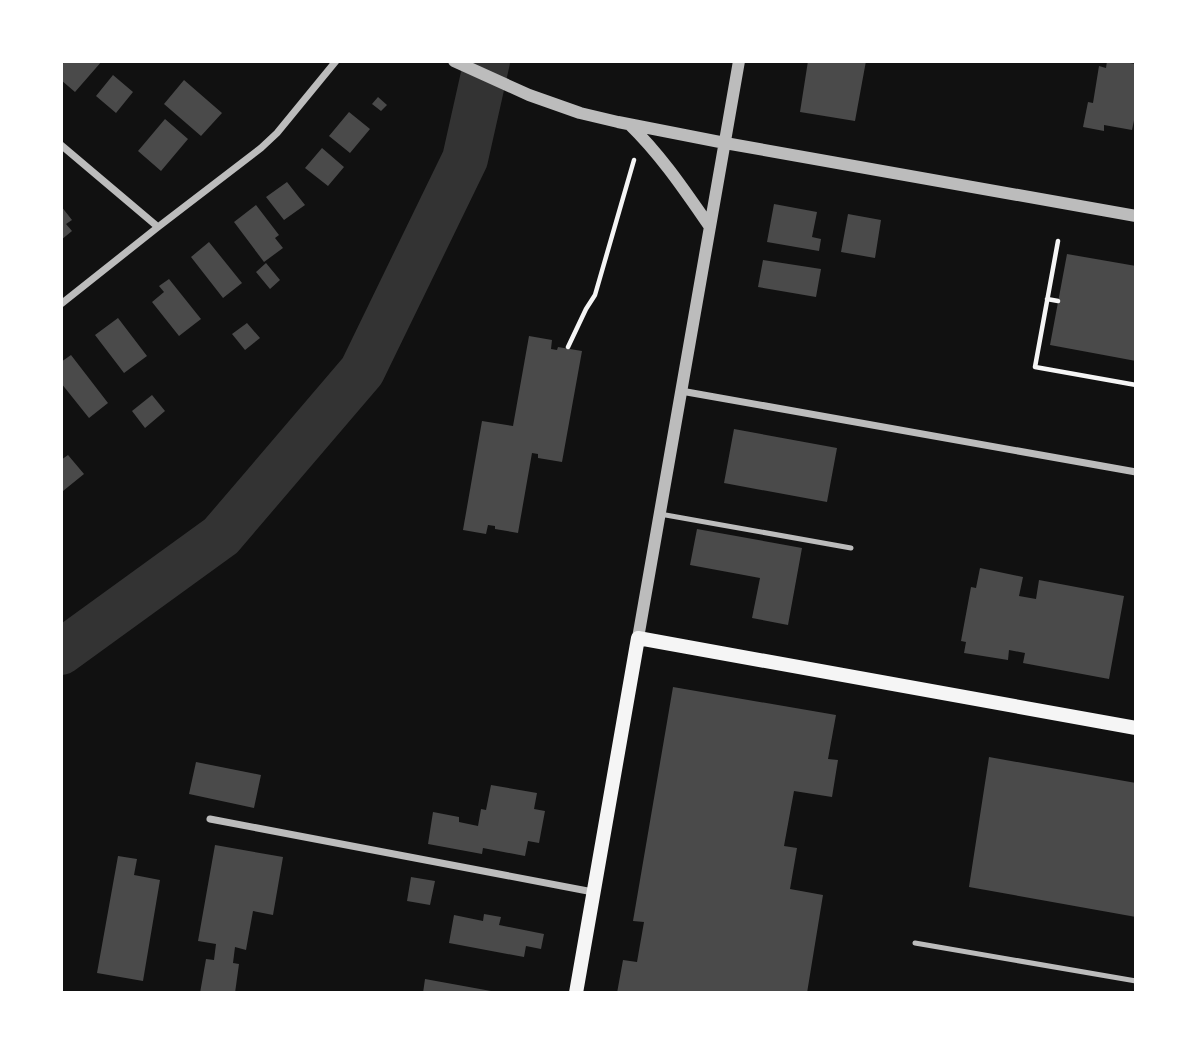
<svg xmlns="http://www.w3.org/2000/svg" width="1197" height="1054" viewBox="0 0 1197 1054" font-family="Inter,sans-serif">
  <rect width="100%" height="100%" fill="#111"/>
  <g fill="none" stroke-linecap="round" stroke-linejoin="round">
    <!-- river -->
    <path stroke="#333" stroke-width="46" d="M61 652 221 536 362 371 465 159 487 61"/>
  </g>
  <!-- building -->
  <path fill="#4a4a4a" d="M65 61H102L75 92 61 80V66Z
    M808 61H866L855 121 800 112Z
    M1107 61H1130V63L1136 64V111L1132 130 1104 125V131L1083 127 1088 102 1093 103 1099 66 1106 68Z
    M113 75 133 92 116 113 96 96Z
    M184 80 222 113 201 136 164 104Z
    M378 97 387 105 381 111 372 104Z
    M349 112 370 129 350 153 329 136Z
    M165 119 188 139 161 171 138 151Z
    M322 148 344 167 328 186 305 168Z
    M287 182 305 205 284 220 266 197Z
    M774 204 817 212 812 237 821 239 819 251 767 242Z
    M256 205 279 235 275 238 283 248 264 262 234 222Z
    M61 206 72 220 66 224 72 231 61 240Z
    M848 214 881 220 875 258 841 252Z
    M209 242 242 283 223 298 191 257Z
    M1067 254 1136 266V361L1050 345Z
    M763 260 821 269 816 297 758 287Z
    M266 263 280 280 270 289 256 272Z
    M169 279 201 319 179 336 152 302 164 292 159 286Z
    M118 318 147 356 124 373 95 335Z
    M247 323 260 338 245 350 232 334Z
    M529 336 552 340 551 349 557 350 558 347 582 351 562 462 538 458V454L532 453 518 533 495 529V526L488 525 486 534 463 530 482 421 513 426Z
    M71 355 108 403 89 418 61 383V362Z
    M152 395 165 411 145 428 132 411Z
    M734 429 837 448 827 502 724 483Z
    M68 455 84 474 63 491 61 489V460Z
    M697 529 802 548 788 625 752 618 760 578 690 565Z
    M980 568 1023 577 1019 596 1036 599 1039 580 1124 596 1109 679 1023 663 1025 653 1009 650 1008 660 964 653 966 642 961 641 971 587 976 588Z
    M673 687 836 715 828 759 838 760 832 797 794 791 784 846 797 848 790 889 823 895 807 993H617L623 960 637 962 644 922 633 921Z
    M989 757 1136 783V917L969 887Z
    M196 762 261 775 254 808 189 794Z
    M491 785 537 793 534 809 545 811 539 843 528 841 525 856 483 848 482 854 428 844 433 812 459 817V822L478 826 481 809 486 810Z
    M215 845 283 857 273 915 253 911 246 950 235 947 233 963 239 964 235 993H200L206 959 214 960 216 944 198 941Z
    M118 856 137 859 134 875 160 880 143 981 97 973Z
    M411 877 435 881 430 905 407 901Z
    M484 914 501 917 499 925 544 934 541 949 526 946 524 957 449 943 454 915 483 921Z
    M425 979 491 991V993H423Z"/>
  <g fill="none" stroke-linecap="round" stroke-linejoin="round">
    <!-- path -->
    <path stroke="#f5f5f5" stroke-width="4.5" d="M1058 241 1035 367 1136 385
      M1047 299 1058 301
      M568 347 586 309 595 295 634 160"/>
    <!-- service -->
    <path stroke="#bcbcbc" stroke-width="5" d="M660 514 851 548
      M915 943 1136 981"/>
    <!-- minor -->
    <path stroke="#bcbcbc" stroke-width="7" d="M61 145 158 227
      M61 304 158 227 261 148 277 133 336 61
      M681 391 1136 472
      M210 819 593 892"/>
    <!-- tertiary -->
    <path stroke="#bcbcbc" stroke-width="12" d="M454 61 529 95 580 113 618 122 725 143 1136 216
      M629 124C661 155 685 191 710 227
      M638 638 739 61"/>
    <!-- secondary -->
    <path stroke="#f5f5f5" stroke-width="14" d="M576 993 638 638 1136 728"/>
  </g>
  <!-- border -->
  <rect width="1197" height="1054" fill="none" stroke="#ffffff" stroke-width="126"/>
</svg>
